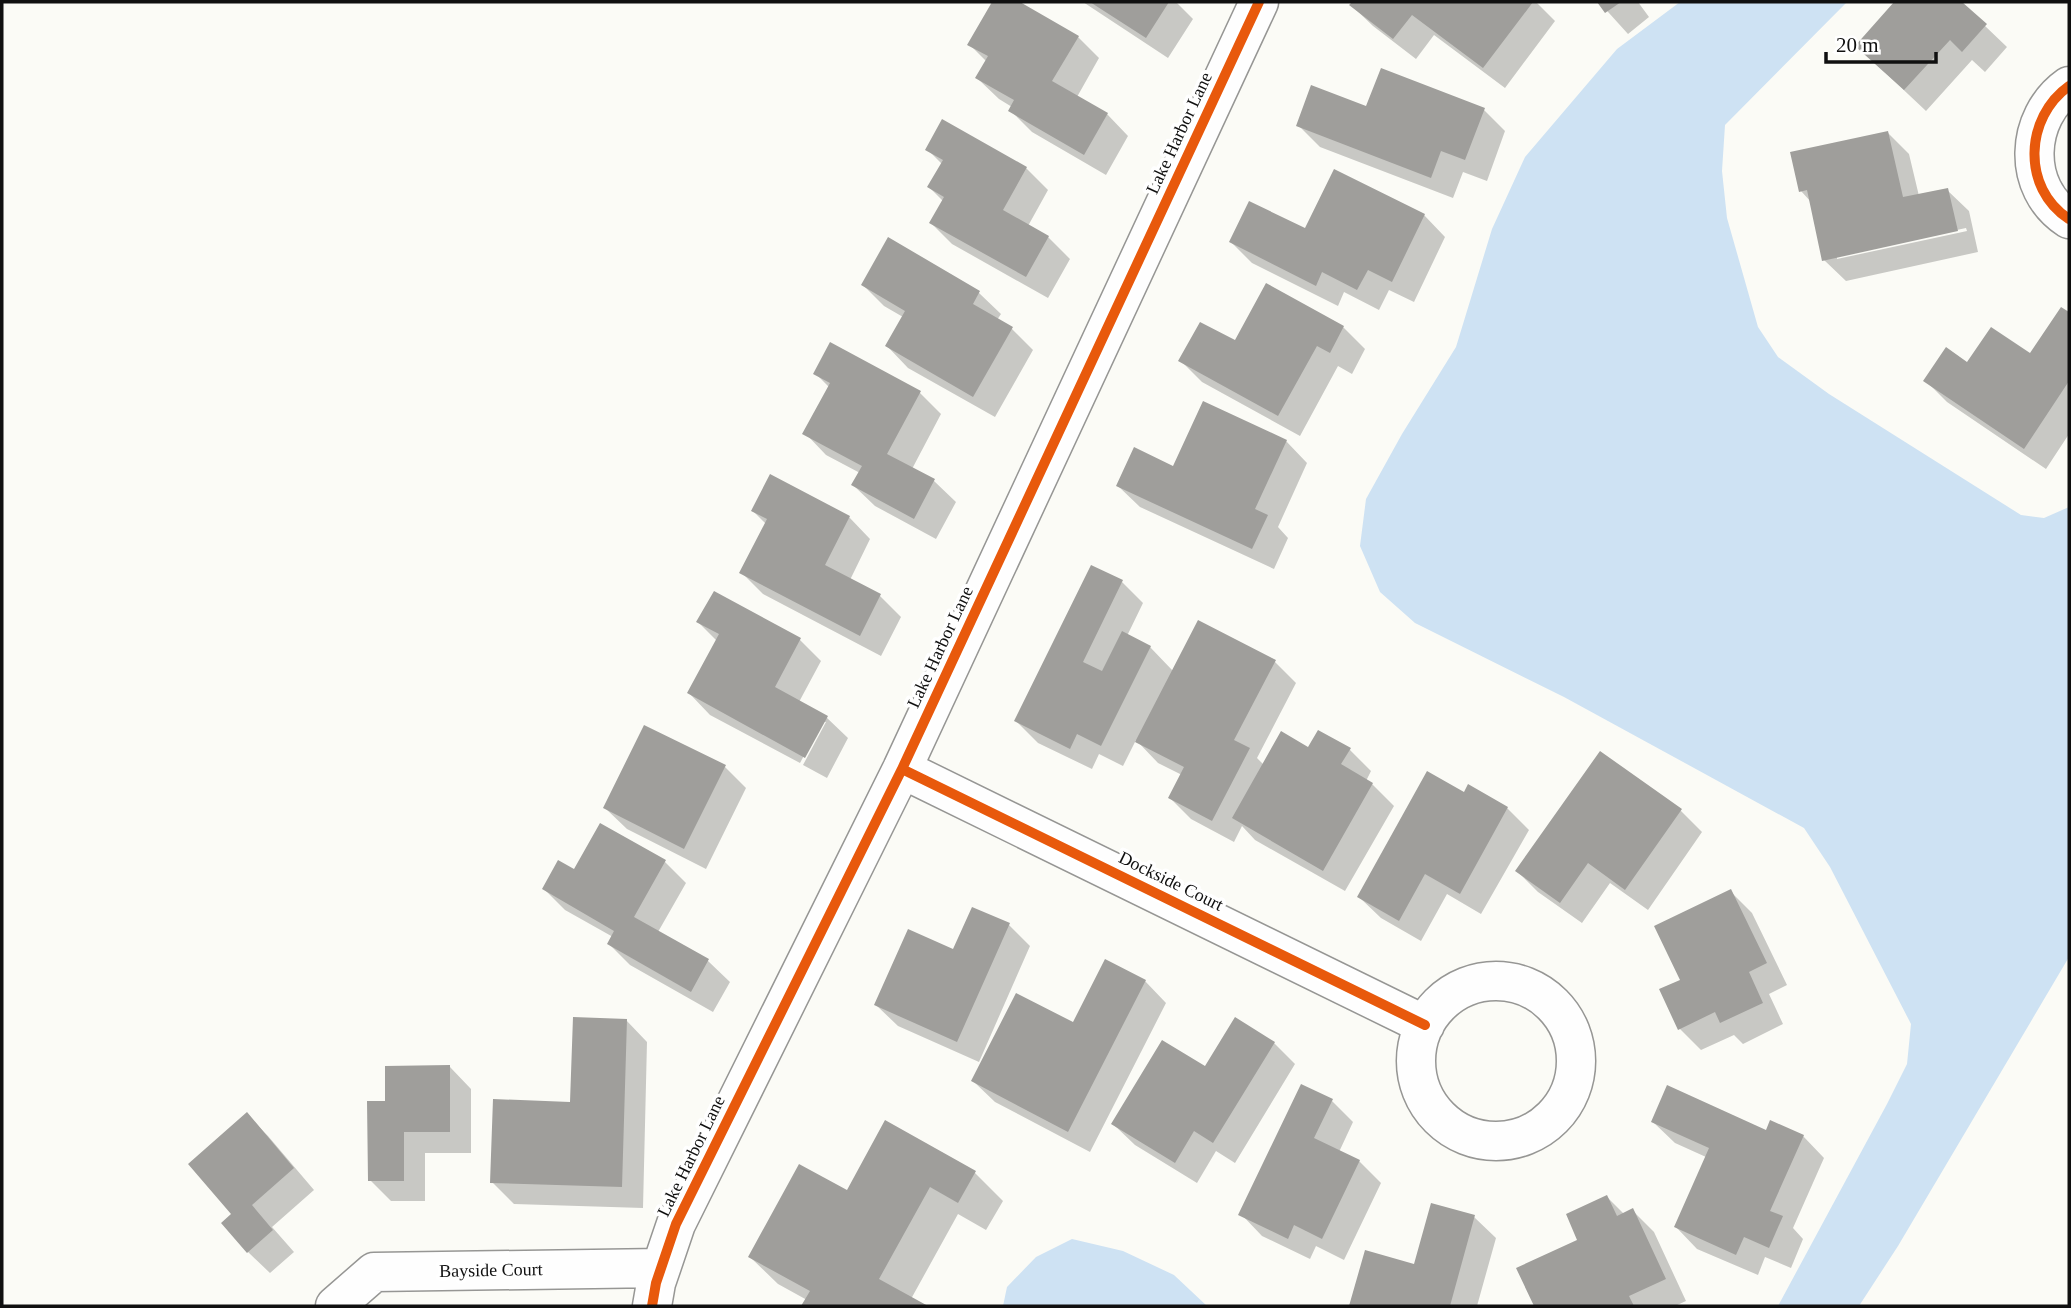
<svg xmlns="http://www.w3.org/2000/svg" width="2071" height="1308" viewBox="0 0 2071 1308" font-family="Georgia,serif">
  <rect width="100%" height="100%" fill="#fbfbf6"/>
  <!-- water -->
  <path fill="#cee2f3" d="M1680 2H1847L1725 125 1722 171 1727 218 1758 327 1778 357 1829 394 2021 515 2044 518 2069 507V957L1898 1246 1859 1306H1778L1887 1104 1907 1064 1911 1024 1830 867 1804 828 1564 697 1415 623 1380 592 1360 546 1366 499 1402 434 1456 347 1492 229 1525 157 1617 49Z
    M1072 1239 1123 1251 1174 1275 1207 1306H1003L1007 1287 1036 1257Z"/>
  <!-- shadow -->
  <path fill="#0003" fill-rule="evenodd" d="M994 2H1017L1078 37 1099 58 1077 97 1107 114 1128 136 1106 175 1032 132 1010 110 1012 107 999 99 977 78 987 62 969 44Z
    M1083 2H1176L1193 19 1168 58Z
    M1354 2H1536L1555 21 1505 88 1434 35 1416 59 1373 26 1351 5Z
    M1599 2H1638L1649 17 1628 34Z
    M1896 2H1960L2007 47 1985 72 1972 60 1926 111 1857 46Z
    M1367 109 1484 110 1505 131 1487 181 1463 172 1453 198 1320 147 1298 125Z
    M1888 133 1909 154 1919 196 1947 190 1969 211 1978 252 1846 281 1824 260 1811 202 1801 191ZM1966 228 1967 231 1837 259V256Z
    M928 150 1026 168 1048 190 1028 226 1048 237 1070 259 1048 298 952 244 931 223 943 201 929 187 942 164Z
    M1424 215 1445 237 1414 302 1389 290 1379 310 1344 292 1338 306 1252 263 1231 242Z
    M888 240 979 293 1001 314 997 320 1012 329 1033 350 995 417 908 368 887 346 903 317 884 306 863 285Z
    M1267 285 1343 327 1365 349 1352 374 1338 366 1300 436 1202 382 1181 361 1235 343Z
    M2062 309 2069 314V434L2046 469 1947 402 1926 381 1968 365 2030 356Z
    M816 374 920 393 941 414 912 469 934 481 956 502 936 539 875 506 853 485 860 473 826 455 805 433 829 387Z
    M1286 441 1307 463 1278 527 1288 538 1274 569 1140 507 1118 486 1174 468Z
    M753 511 849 517 870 539 850 580 880 596 901 617 881 656 763 594 742 573 766 524Z
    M1122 582 1143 603 1127 636 1150 647 1173 671 1275 662 1296 683 1257 758 1264 765 1309 749 1350 750 1371 771 1366 781 1372 784 1394 806 1345 891 1255 840 1242 826 1234 842 1191 819 1170 798 1182 775 1158 763 1136 740 1123 766 1099 754 1092 769 1038 743 1016 721Z
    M698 622 800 640 821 661 799 702 826 717 848 738 827 778 803 765 826 722H822L800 763 710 715 689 693 717 641Z
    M1600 753 1681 811 1702 832 1648 910 1610 883 1582 923 1538 892 1517 871Z
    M725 767 746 788 706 869 627 829 605 808Z
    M1469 787 1507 808 1529 830 1481 914 1447 894 1421 941 1381 918 1359 897 1464 795Z
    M665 862 686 883 658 932 708 961 730 982 713 1012 630 965 609 944 613 937 565 910 544 889 575 871Z
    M1730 891 1752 913 1787 985 1769 994 1783 1024 1743 1044 1734 1035 1701 1050 1680 1029 1682 981Z
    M1009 925 1030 946 979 1062 898 1026 876 1005 954 951Z
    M1145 981 1166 1003 1090 1152 995 1102 973 1081Z
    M626 1020 647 1042 643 1208 514 1204 492 1182 571 1104Z
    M1274 1043 1295 1064 1235 1163 1216 1151 1197 1183 1135 1145 1113 1124 1205 1068Z
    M450 1067 471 1089V1153H425V1201H391L370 1180 387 1103Z
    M1332 1101 1353 1122 1339 1152 1359 1161 1381 1183 1344 1260 1316 1246 1310 1259 1262 1236 1241 1214Z
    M247 1115 268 1136 314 1190 272 1227 294 1252 270 1273 248 1252 234 1214Z
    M1653 1122 1803 1136 1824 1158 1793 1228 1803 1239 1791 1268 1765 1257 1758 1275 1697 1249 1676 1227 1706 1157 1675 1143Z
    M885 1123 975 1173 1003 1201 986 1230 958 1214 911 1299 924 1306H803L807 1300 778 1284 750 1257 847 1192Z
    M1607 1197 1624 1214 1632 1210 1654 1232 1686 1301 1675 1306H1536L1519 1269 1579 1240Z
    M1474 1217 1496 1238 1477 1306H1351L1366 1252 1415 1266Z"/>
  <!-- building -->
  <path fill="#9f9e9b" d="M992 2H1020L1079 36 1052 81 1108 113 1084 155 1008 111 1014 100 975 78 988 56 967 45Z
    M1090 2H1169L1146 38Z
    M1352 2H1533L1483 68 1412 15 1393 39 1349 5Z
    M1597 2H1621L1605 13Z
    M1894 2H1962L1987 24 1962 52 1950 40 1904 90 1855 46Z
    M1381 68 1485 108 1465 160 1441 151 1431 178 1296 126 1311 85 1366 106Z
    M942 119 1027 167 1003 210 1049 236 1026 277 929 223 944 197 927 187 943 160 925 150Z
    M1888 131 1903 197 1948 188 1958 231 1822 261 1807 190 1799 192 1790 152Z
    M1334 169 1425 214 1392 282 1368 270 1357 290 1322 272 1316 286 1229 242 1249 201 1305 228Z
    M888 237 980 291 973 304 1013 327 973 397 885 346 905 311 861 285Z
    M1266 283 1344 326 1330 353 1317 346 1278 416 1178 361 1200 322 1235 340Z
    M2061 307 2069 312V381L2024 449 1923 381 1946 347 1967 362 1991 327 2030 353Z
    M830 342 921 391 887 454 935 479 914 519 851 485 862 466 802 434 830 383 813 374Z
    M1203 401 1287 440 1255 509 1268 515 1252 549 1116 486 1134 447 1173 466Z
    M770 474 850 516 825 565 881 594 860 636 739 573 767 519 751 511Z
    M1091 565 1123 580 1083 662 1102 671 1122 631 1151 646 1101 746 1077 734 1070 749 1014 721Z
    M714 591 801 638 775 687 828 716 805 758 687 693 719 634 696 622Z
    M1198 620 1276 660 1234 740 1250 748 1212 821 1168 798 1184 767 1135 742Z
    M644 725 726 765 684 849 603 808Z
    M1318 730 1351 748 1341 764 1373 783 1323 871 1232 818 1281 731 1308 747Z
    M1600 751 1682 809 1625 890 1588 863 1560 903 1515 871Z
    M1427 771 1464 792 1468 784 1508 807 1460 894 1425 874 1399 921 1357 897Z
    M600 823 666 860 634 917 709 959 691 992 607 944 614 931 542 889 558 860 574 869Z
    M1731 889 1767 963 1749 972 1763 1003 1720 1023 1715 1012 1678 1030 1659 989 1680 980 1654 926Z
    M972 907 1010 923 957 1042 874 1005 908 929 953 949Z
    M1105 959 1146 980 1068 1132 971 1081 1016 993 1073 1022Z
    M573 1017 627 1019 622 1187 490 1183 493 1099 570 1102Z
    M1235 1017 1275 1042 1213 1143 1194 1131 1175 1163 1111 1124 1162 1040 1205 1066Z
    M450 1065V1132H404V1181H368L367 1101H385V1066Z
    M1301 1084 1333 1099 1314 1138 1360 1160 1322 1239 1294 1225 1288 1239 1238 1215Z
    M1667 1085 1766 1130 1770 1120 1804 1135 1770 1211 1783 1216 1769 1248 1744 1237 1736 1255 1674 1227 1709 1148 1651 1122Z
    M247 1112 294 1168 252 1205 273 1230 247 1253 221 1223 231 1214 188 1164Z
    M885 1120 976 1171 958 1203 930 1187 879 1279 928 1306H801L810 1291 748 1257 799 1164 847 1190Z
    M1607 1195 1617 1216 1633 1208 1666 1279 1629 1296 1634 1306H1534L1516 1268 1577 1240 1566 1214Z
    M1431 1203 1475 1215 1450 1306H1349L1365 1250 1414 1264Z"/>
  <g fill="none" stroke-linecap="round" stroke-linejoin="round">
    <defs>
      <path id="minor" d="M2069 86C2025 117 2021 188 2069 219
        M902 769 1425 1025
        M1416 1061a80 80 0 1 1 160 0a80 80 0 1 1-160 0Z
        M335 1306 374 1272 661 1268
        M652 1306 656 1283 676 1224 902 769 1259 2"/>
    </defs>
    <!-- minor casing -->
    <use href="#minor" stroke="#969694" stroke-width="41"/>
    <!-- minor -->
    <use href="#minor" stroke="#fefefe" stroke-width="38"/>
    <defs>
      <path id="cycleway" d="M2069 86C2025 117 2021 188 2069 219
        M902 769 1425 1025
        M652 1306 656 1283 676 1224 902 769 1259 2"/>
    </defs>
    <!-- cycleway casing -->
    <use href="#cycleway" stroke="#fff" stroke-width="15"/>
    <!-- cycleway -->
    <use href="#cycleway" stroke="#e8590c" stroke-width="10"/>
  </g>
  <g text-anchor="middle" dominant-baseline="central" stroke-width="7" stroke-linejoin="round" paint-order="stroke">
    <!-- street labels -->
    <g font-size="18" fill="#101010" stroke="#fff">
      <text transform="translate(1179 133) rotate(-65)">Lake Harbor Lane</text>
      <text transform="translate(940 647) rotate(-65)">Lake Harbor Lane</text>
      <text transform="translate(1171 881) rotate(26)">Dockside Court</text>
      <text transform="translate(691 1156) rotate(-64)">Lake Harbor Lane</text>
      <text transform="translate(491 1270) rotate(-1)">Bayside Court</text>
    </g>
  </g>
  <!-- border -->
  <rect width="2071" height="1308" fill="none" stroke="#101010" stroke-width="7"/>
  <!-- scale -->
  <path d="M1826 52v10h110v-10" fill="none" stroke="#101010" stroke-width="3.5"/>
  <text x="1836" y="52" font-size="21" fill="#101010" stroke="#ffffff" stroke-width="5" paint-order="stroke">20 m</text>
</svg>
